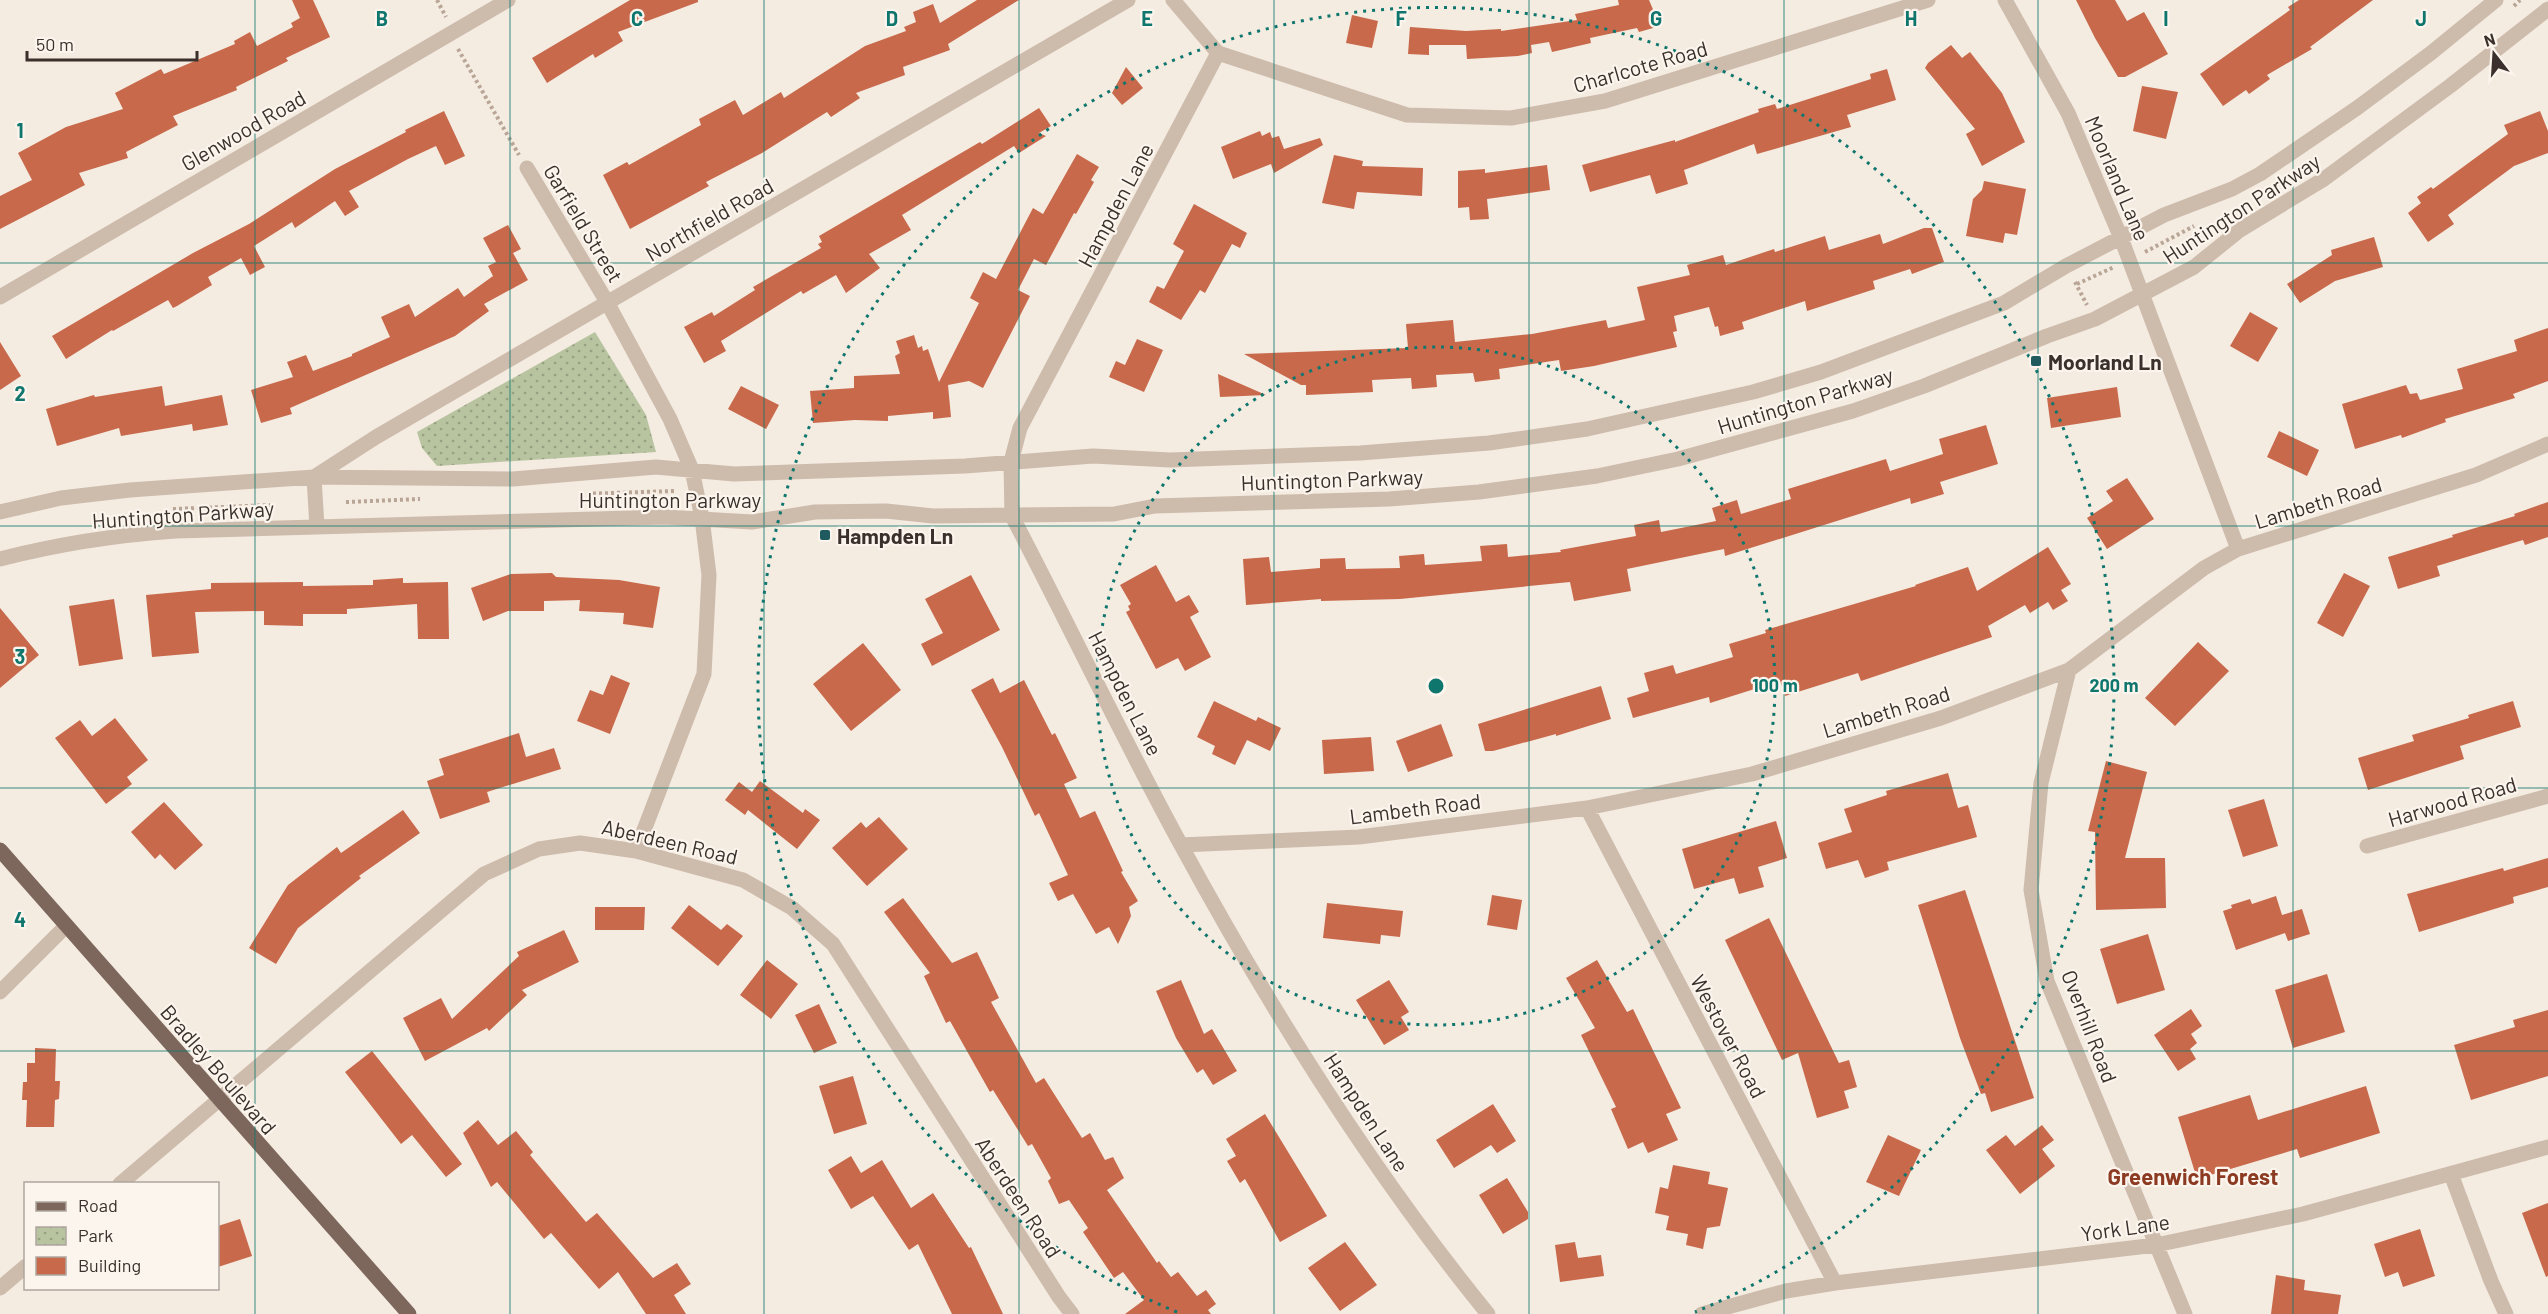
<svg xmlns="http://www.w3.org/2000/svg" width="2548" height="1314" viewBox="0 0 2548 1314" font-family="Barlow,sans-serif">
  <defs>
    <pattern id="park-dots" width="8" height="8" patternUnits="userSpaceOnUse" patternTransform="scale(1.5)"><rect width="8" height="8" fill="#b8c4a0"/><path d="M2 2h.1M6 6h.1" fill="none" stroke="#97a083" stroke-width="1.8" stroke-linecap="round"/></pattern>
  </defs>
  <rect width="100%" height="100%" fill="#f4ebe1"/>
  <!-- park -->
  <path fill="url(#park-dots)" d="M595 332 646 415 656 452 437 466 422 448 417 432Z"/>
  <!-- building -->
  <path fill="#c8694b" d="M292 0H313L330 37 286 58 288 61 236 87 237 90 173 116 178 125 126 152 128 158 79 173 85 185 0 229V196L32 180 18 153 66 127 123 109 115 93 161 69 164 74 235 44 234 41 250 32 257 46 293 27 291 23 300 18Z
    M630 0H698V2L618 32 623 41 595 58 593 54 547 83 532 58Z
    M977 0H1019L948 44 950 50 903 67 905 75 856 93 860 98 831 117 827 112 762 153 706 182 709 186 630 229 603 175 627 162 629 165 701 125 699 119 735 100 743 115 781 92 784 98 865 46 906 31 904 27 916 22 913 12 933 4 940 23Z
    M1618 0H1649L1660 26 1639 32 1637 28 1590 38 1591 43 1552 52 1549 42 1531 45 1532 53 1518 56 1467 59 1466 45H1429V55L1408 54 1410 27 1466 31 1501 29V31L1577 20 1575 14 1619 5Z
    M2076 0H2115L2127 21 2144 12 2168 54 2125 77H2118L2095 38Z
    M2299 0H2373L2310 47 2312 49 2267 75 2270 79 2249 94 2246 90 2223 106 2200 74 2290 10 2288 7Z
    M1352 15 1378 21 1372 48 1346 43Z
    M1951 45 1962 58 1970 52 2002 93 2025 142 1982 166 1966 134 1975 129 1925 68 1928 63Z
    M1126 67 1143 88 1122 105 1112 93Z
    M1887 69 1896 100 1847 115 1851 127 1757 154 1754 144 1684 170 1688 184 1656 194 1650 175 1590 192 1582 165 1675 140V142L1759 112 1758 109 1775 104 1777 109 1871 79 1870 74Z
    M2142 86 2178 92 2166 139 2133 131Z
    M1039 108 1051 126 1039 133 1046 136 1019 153 1014 146 902 215 911 230 869 254 880 268 846 293 836 275 803 294 801 291 721 341 726 351 704 363 684 327 712 312 714 316 755 290 753 287 821 248 818 244 822 242 819 236 980 142 982 144Z
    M444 111 465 156 445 165 436 146 408 159 349 191 359 207 345 216 335 201 295 228 292 222 254 246 265 267 250 275 241 258 208 277 212 285 177 306 173 308 168 300 113 331 112 330 66 359 52 336 193 253 249 224 335 169 406 132 405 130Z
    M2540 111 2548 131V153L2514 166 2448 215 2454 224 2428 242 2408 213 2421 203 2417 197 2431 187 2433 189 2508 134 2504 125Z
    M1260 131 1262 136 1270 132 1272 138 1279 136 1284 149 1320 138 1323 145 1274 173 1271 164 1233 179 1221 147Z
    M1077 154 1099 167 1091 180 1094 182 1076 214 1074 213 1046 265 1034 259 1018 290 1030 296 983 388 969 381 948 385 951 417 933 419V412L888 416V421L855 420 813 423 810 391 854 388V376L900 374 895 356 900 353 896 341 914 335 918 348 922 346 923 351 928 349 939 382 979 303 970 298 983 272 996 279 1033 208 1043 214Z
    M1334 155 1363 161 1362 166 1423 168 1422 196 1357 192 1354 209 1322 203Z
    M1547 165 1550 190 1487 199 1489 219 1470 220 1469 207 1458 208V171L1485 169V173Z
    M1984 181 2026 189 2017 235 2005 233 2003 243 1966 236 1973 199 1982 190Z
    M1194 204 1247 233 1240 248 1232 244 1205 293 1200 290 1181 320 1149 302 1157 286 1164 289 1184 251 1173 244Z
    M508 225 521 249 513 253 528 280 484 304 489 311 455 336 290 408 292 414 261 423 251 390 293 377 287 362 306 355 313 371 352 356V354L390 337 381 317 409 304 415 317 458 288 464 297 493 276 488 266 496 262 483 238Z
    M1924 228H1932L1944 262 1912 274 1910 269 1873 281 1875 289 1807 311 1805 301 1742 322 1744 329 1720 336 1718 326 1715 327 1709 307 1674 316 1677 331 1673 332 1677 347 1594 366 1561 371 1559 360 1499 369 1500 379 1475 382 1473 373 1436 375 1437 387 1412 389 1411 378 1372 380 1373 392 1306 395V385H1301L1244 354 1408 348 1406 324 1453 320 1455 342 1532 334 1606 320 1608 328 1645 320 1637 287 1690 275 1687 265 1723 255 1726 265 1774 249 1775 252 1825 236 1829 250 1880 234 1883 244Z
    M2374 237 2383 267 2335 281 2300 303 2287 284 2332 255 2331 250Z
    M2250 312 2278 328 2258 362 2230 346Z
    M2548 328V381L2513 394 2515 398 2445 419 2446 422 2402 438 2401 435 2355 449 2342 404 2406 385 2410 394 2417 393 2420 400 2463 389 2457 369 2517 351 2514 340Z
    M1137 339 1163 350 1144 392 1109 377 1116 361 1125 365Z
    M0 342 21 376 0 390Z
    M1218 374 1266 395 1220 397Z
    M162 386 165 406 222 395 228 425 193 431 192 424 121 436 119 428 57 446 46 409 94 395 95 397Z
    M741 386 779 405 766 429 728 409Z
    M2117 387 2121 417 2051 428 2047 398Z
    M1986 425 1998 464 1940 482 1944 494 1911 504 1910 498 1725 556 1724 549 1627 569 1631 591 1574 601 1570 582 1400 599 1321 601V599L1246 605 1243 559 1269 557 1271 572 1320 568V559L1345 558 1346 569 1400 568 1399 556 1424 554 1425 565 1482 561 1480 546 1507 544 1508 557 1561 552 1560 550 1636 536 1634 525 1659 520 1661 532 1716 521 1712 508 1737 500 1741 514 1791 499 1788 489 1886 459 1890 471 1943 454 1939 439Z
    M2279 431 2319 450 2307 476 2267 457Z
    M2127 478 2154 519 2107 549 2087 518 2113 501 2106 491Z
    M2548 502V537L2525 545 2523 540 2437 566 2440 576 2398 589 2388 557 2453 537 2452 535 2515 516 2514 514Z
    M2048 547 2071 584 2061 590 2068 601 2053 610 2048 602 2030 613 2025 605 1988 626 1992 637 1861 681 1858 673 1785 696 1780 681 1710 703 1709 697 1633 718 1627 698 1649 691 1644 673 1673 665 1676 674 1733 657 1729 644 1766 633 1765 630 1916 586 1915 585 1968 567 1977 591Z
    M1156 565 1176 602 1189 595 1199 612 1190 617 1211 657 1185 671 1178 658 1156 669 1126 612 1130 610 1128 606 1131 604 1120 585Z
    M552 573 556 577 619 580 660 587 653 628 623 624 624 613 579 611 580 600 544 601V611H508L483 621 471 588 511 574Z
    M2344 573 2370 586 2343 637 2317 623Z
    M971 575 1000 630 932 666 921 644 943 633 925 599Z
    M403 578V583L448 582 449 639H418L417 604 347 609V614H303V626L264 625V611L195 612 199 653 152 657 146 595 211 589V583L303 582V586L373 585V580Z
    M114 599 123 659 79 666 69 606Z
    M0 608 39 655 0 688Z
    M2198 642 2229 671 2175 726 2145 698Z
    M863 643 901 690 851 731 813 684Z
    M611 675 630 683 610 734 577 721 590 690 603 695Z
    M993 678 1000 693 1024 680 1052 735 1055 733 1077 778 1064 784 1080 818 1095 811 1123 871 1121 872 1138 901 1129 907 1131 916 1118 944 1109 927 1096 934 1073 894 1058 901 1049 883 1068 875 1039 813 1035 816 1002 747 971 690Z
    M1601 686 1611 719 1556 736V734L1493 751H1485L1478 724Z
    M1214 701 1256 721 1258 717 1281 728 1270 751 1247 740 1235 765 1212 754 1215 746 1197 737Z
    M2513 701 2521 727 2460 746 2464 759 2368 790 2358 758 2414 741 2412 735 2469 718 2468 715Z
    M115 718 148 760 127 777 132 784 106 804 55 738 80 720 92 736Z
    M1441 724 1453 756 1408 772 1396 741Z
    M519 733 526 757 554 748 561 769 487 792 490 802 440 819 427 781 444 775 439 759Z
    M1371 737 1374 771 1324 774 1322 740Z
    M2106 761 2147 772 2125 858H2165L2166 908 2096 910 2095 832 2088 831Z
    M1948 773 1958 808 1968 805 1977 837 1887 862 1889 870 1865 878 1858 860 1826 869 1818 843 1852 832 1844 809 1887 795 1886 791Z
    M760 781 803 813 805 809 820 820 797 849 748 810 745 815 725 800 739 782 752 792Z
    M2264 799 2278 846 2243 857 2228 810Z
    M164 802 203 845 175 870 160 854 155 859 131 832Z
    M403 810 420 833 359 876 361 878 298 928 276 964 249 948 288 885 337 847 341 853Z
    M879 817 908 849 867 886 832 848 861 822 866 828Z
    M1776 821 1787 858 1758 867 1764 887 1739 894 1734 878 1694 889 1682 849Z
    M2548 858V887L2513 897 2514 903 2419 932 2407 894 2503 868 2504 871Z
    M1965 890 2034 1098 1991 1112 1985 1093 1981 1094 1960 1038 1918 905Z
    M1492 895 1522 900 1517 930 1487 925Z
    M2276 896 2282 915 2302 909 2310 934 2288 941 2285 933 2236 950 2223 911 2232 908 2231 905 2250 899 2252 904Z
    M903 898 952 963 977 952 999 998 991 1002 1036 1083 1044 1078 1082 1138 1090 1133 1105 1160 1113 1157 1124 1178 1107 1190 1157 1263 1159 1261 1171 1277 1178 1272 1197 1296 1206 1290 1216 1304 1208 1310 1211 1314H1125L1144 1300 1123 1272 1114 1278 1083 1232 1088 1228 1069 1200 1059 1204 1048 1181 1051 1178 1032 1144 1028 1146 993 1090 990 1092 950 1021 946 1023 924 976 930 973 884 912Z
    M1327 903 1403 911 1400 937 1381 935 1380 944 1323 938Z
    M689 905 721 930 727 924 743 936 718 966 671 928Z
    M595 907H645L644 930H595Z
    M1769 918 1839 1063 1849 1060 1857 1087 1844 1091 1849 1108 1817 1118 1798 1053 1782 1060 1725 940Z
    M564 930 579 962 522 990 527 995 489 1031 487 1028 425 1061 403 1018 441 998 452 1019 519 956 517 952Z
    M2148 934 2165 990 2117 1004 2100 949Z
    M767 960 798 984 771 1019 740 995Z
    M1597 960 1627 1012 1633 1009 1681 1108 1666 1114 1678 1140 1648 1153 1643 1142 1628 1149 1611 1109 1616 1107 1581 1035 1595 1028 1566 978Z
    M2327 974 2345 1032 2293 1048 2275 990Z
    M1181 980 1204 1034 1212 1029 1237 1071 1213 1085 1203 1069 1197 1073 1176 1038 1156 991Z
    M1389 980 1409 1012 1401 1017 1409 1030 1384 1045 1356 1000Z
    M819 1004 837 1043 814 1053 795 1015Z
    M2191 1009 2202 1026 2191 1034 2197 1043 2190 1049 2196 1059 2178 1071 2154 1035Z
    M2548 1010V1076L2471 1100 2454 1045 2515 1027 2513 1020Z
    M35 1048 56 1049 55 1081H60L59 1099 55 1100 54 1127H26L27 1100H22L23 1082H27V1063H35Z
    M372 1051 462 1164 446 1177 412 1135 401 1144 345 1072Z
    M853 1076 867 1124 834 1134 819 1086Z
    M2366 1086 2380 1133 2300 1158 2297 1149 2197 1179 2178 1117 2250 1095 2258 1120Z
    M1493 1104 1516 1141 1497 1153 1491 1145 1454 1168 1436 1140Z
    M1265 1114 1327 1216 1280 1242 1245 1179 1240 1183 1227 1161 1236 1156 1226 1139Z
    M478 1120 498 1145 516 1131 533 1152 530 1155 586 1222 597 1213 653 1278 677 1263 691 1284 674 1295 686 1314H646L618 1272 599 1289 551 1233 544 1239 497 1182 491 1187 463 1133Z
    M2042 1125 2054 1140 2042 1149 2055 1166 2020 1194 1986 1150 2006 1135 2015 1146Z
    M1888 1135 1921 1150 1899 1196 1866 1182Z
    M851 1156 861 1173 882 1160 911 1208 933 1193 969 1248 971 1247 1003 1314H952L918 1244 909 1250 873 1196 851 1209 828 1170Z
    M1673 1165 1710 1172 1708 1184 1728 1188 1720 1226 1707 1228 1703 1249 1686 1245 1688 1234 1666 1230 1669 1216 1655 1213 1660 1187 1668 1189Z
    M1507 1178 1528 1212V1219L1503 1234 1479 1195Z
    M2548 1203V1276L2546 1277 2522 1213Z
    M240 1219 252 1256 218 1267V1226Z
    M2420 1229 2435 1276 2403 1287 2398 1272 2385 1277 2374 1244Z
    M1345 1242 1377 1285 1340 1311 1308 1268Z
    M1575 1242 1578 1258 1601 1255 1604 1276 1560 1282 1555 1245Z
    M2276 1275 2305 1280 2304 1290 2341 1295 2338 1314H2271Z"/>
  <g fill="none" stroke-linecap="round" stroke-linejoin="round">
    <!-- path -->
    <path stroke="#b9a596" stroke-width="4" stroke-dasharray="3 3" stroke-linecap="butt" d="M437 0 446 17
      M2514 6 2520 0
      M458 49 519 155
      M2145 252 2194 226
      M2075 282 2087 305
      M2077 284 2114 267
      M581 494 674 491
      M346 502 420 499
      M173 509 270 505"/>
    <!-- minor -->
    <path stroke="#cdbbac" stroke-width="15" d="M1173 0 1218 53 1407 115 1511 118 1605 101 1928 0
      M2005 0 2068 113 2121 238 2238 549
      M1218 53 1020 428 1011 462 1012 516C1069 625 1122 737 1181 845 1270 1009 1370 1169 1488 1314
      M527 168 607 302 670 419 692 470 702 518 709 575 704 674 636 851
      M0 297 508 0
      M0 512 61 498 130 490 314 477 513 479 656 467 734 474 965 466 1093 456 1170 460 1360 453 1489 443 1587 429 1753 392 1821 372 2004 303 2066 266 2164 215 2232 189 2260 174 2357 108 2431 53 2496 0
      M317 527 314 477 376 437 1128 0
      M0 559C58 544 117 535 176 531L665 517 752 522 815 512 886 511 933 516 1114 514 1155 506 1389 499 1479 492 1597 476 1678 459 1853 411 1924 386 2047 336 2095 319 2194 267 2240 230 2324 179 2450 86 2548 9
      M2069 670 2041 783 2031 890 2047 981 2185 1314
      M1587 808 1835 1283
      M1181 845 1359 837 1587 808 1752 774 1941 718 2069 670 2204 568 2238 549 2476 475 2548 444
      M2367 846 2548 796
      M0 992 66 926
      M2451 1174 2491 1281 2506 1314
      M120 1184 484 874 539 849 580 843 636 851 743 880 792 908 833 944 1059 1297 1072 1314
      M0 1288 26 1266
      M1702 1314 1786 1291 1835 1283 2156 1245 2303 1214 2548 1147"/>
    <!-- major -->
    <path stroke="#7d675c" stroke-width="15" d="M0 850 409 1314"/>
  </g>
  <!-- grid -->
  <path fill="none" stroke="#0f766e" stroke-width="1.5" stroke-opacity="0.55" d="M255 0V1314M510 0V1314M764 0V1314M1019 0V1314M1274 0V1314M1529 0V1314M1784 0V1314M2038 0V1314M2293 0V1314M0 263H2548M0 526H2548M0 788H2548M0 1051H2548"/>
  <!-- distance rings -->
  <g fill="none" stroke="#0f766e" stroke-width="3" stroke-dasharray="3 6">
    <circle cx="1436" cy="686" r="339"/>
    <path d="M1177 1312A678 678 0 1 1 1695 1312"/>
  </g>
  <!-- markers -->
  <g fill="#1f5a5e" stroke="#fbf5ee" stroke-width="2">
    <rect x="2030" y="355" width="12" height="12" rx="3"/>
    <rect x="819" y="529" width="12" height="12" rx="3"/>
  </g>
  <g text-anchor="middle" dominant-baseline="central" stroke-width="4.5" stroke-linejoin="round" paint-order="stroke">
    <!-- street labels -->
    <g font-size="21" fill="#3b302b" stroke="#fbf5ee">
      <text transform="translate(1640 66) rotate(-16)">Charlcote Road</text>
      <text transform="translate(243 130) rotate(-30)">Glenwood Road</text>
      <text transform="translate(2118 178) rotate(67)">Moorland Lane</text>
      <text transform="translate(1115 205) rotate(-62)">Hampden Lane</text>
      <text transform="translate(2241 208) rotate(-33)">Huntington Parkway</text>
      <text transform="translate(709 219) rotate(-30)">Northfield Road</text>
      <text transform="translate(584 223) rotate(59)">Garfield Street</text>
      <text transform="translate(1805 400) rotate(-17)">Huntington Parkway</text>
      <text transform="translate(1332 479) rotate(-2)">Huntington Parkway</text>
      <text x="670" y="499">Huntington Parkway</text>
      <text transform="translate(2318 502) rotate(-17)">Lambeth Road</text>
      <text transform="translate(183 514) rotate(-4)">Huntington Parkway</text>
      <text transform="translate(1126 693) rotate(63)">Hampden Lane</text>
      <text transform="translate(1886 711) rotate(-17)">Lambeth Road</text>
      <text transform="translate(2452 801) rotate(-16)">Harwood Road</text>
      <text transform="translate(1415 808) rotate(-7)">Lambeth Road</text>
      <text transform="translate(670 841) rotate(13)">Aberdeen Road</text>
      <text transform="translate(2090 1026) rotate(69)">Overhill Road</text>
      <text transform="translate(1729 1036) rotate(62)">Westover Road</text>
      <text transform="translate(219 1069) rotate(49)">Bradley Boulevard</text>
      <text transform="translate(1367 1112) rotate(57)">Hampden Lane</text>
      <text transform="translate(1019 1197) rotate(57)">Aberdeen Road</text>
      <text transform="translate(2125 1227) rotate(-8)">York Lane</text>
    </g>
    <!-- poi labels -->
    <g font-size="21" font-weight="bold" fill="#3b302b" stroke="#fbf5ee" text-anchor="start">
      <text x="2048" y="361">Moorland Ln</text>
      <text x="837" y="535">Hampden Ln</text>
    </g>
    <!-- neighbourhood labels -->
    <g font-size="22" font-weight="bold" fill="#8c3b22" stroke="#fbf5ee">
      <text x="2193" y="1176">Greenwich Forest</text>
    </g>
  </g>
  <g font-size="20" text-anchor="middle" font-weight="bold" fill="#0f766e" stroke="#fbf5ee" stroke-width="4.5" stroke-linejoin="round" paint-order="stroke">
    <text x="382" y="26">B</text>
    <text x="637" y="26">C</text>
    <text x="892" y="26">D</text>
    <text x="1147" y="26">E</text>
    <text x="1401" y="26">F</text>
    <text x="1656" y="26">G</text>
    <text x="1911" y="26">H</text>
    <text x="2166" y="26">I</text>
    <text x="2421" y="26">J</text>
    <text x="20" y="138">1</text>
    <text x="20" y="401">2</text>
    <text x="20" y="664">3</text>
    <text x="20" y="927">4</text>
  </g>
  <circle cx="1436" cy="686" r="9" fill="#0f766e" stroke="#fbf5ee" stroke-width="3"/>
  <g font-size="18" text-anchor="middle" font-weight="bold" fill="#0f766e" stroke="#fbf5ee" stroke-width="4.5" stroke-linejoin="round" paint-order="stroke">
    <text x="1775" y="692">100 m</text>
    <text x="2114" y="692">200 m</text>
  </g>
  <!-- legend -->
  <rect x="24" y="1182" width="195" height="108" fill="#fbf5ee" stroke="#aea6a0" stroke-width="1.5"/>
  <rect x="36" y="1202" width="30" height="9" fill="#7d675c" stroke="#aea6a0" stroke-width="1.5"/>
  <text x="78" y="1212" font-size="18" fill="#3b302b">Road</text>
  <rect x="36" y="1227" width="30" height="18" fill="url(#park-dots)" stroke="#aea6a0" stroke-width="1.5"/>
  <text x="78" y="1242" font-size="18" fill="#3b302b">Park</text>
  <rect x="36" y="1257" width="30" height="18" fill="#c8694b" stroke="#aea6a0" stroke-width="1.5"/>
  <text x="78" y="1272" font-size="18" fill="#3b302b">Building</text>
  <!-- north arrow -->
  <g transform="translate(2494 54) rotate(343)" stroke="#fbf5ee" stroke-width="4.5" paint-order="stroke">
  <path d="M0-4.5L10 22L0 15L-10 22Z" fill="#3b302b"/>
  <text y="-9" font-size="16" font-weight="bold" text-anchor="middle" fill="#3b302b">N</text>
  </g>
  <!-- scale -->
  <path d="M27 51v9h170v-9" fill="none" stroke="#3b302b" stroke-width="3"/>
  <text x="36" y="51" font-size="18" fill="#3b302b" stroke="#fbf5ee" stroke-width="4.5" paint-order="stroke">50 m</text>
</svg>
